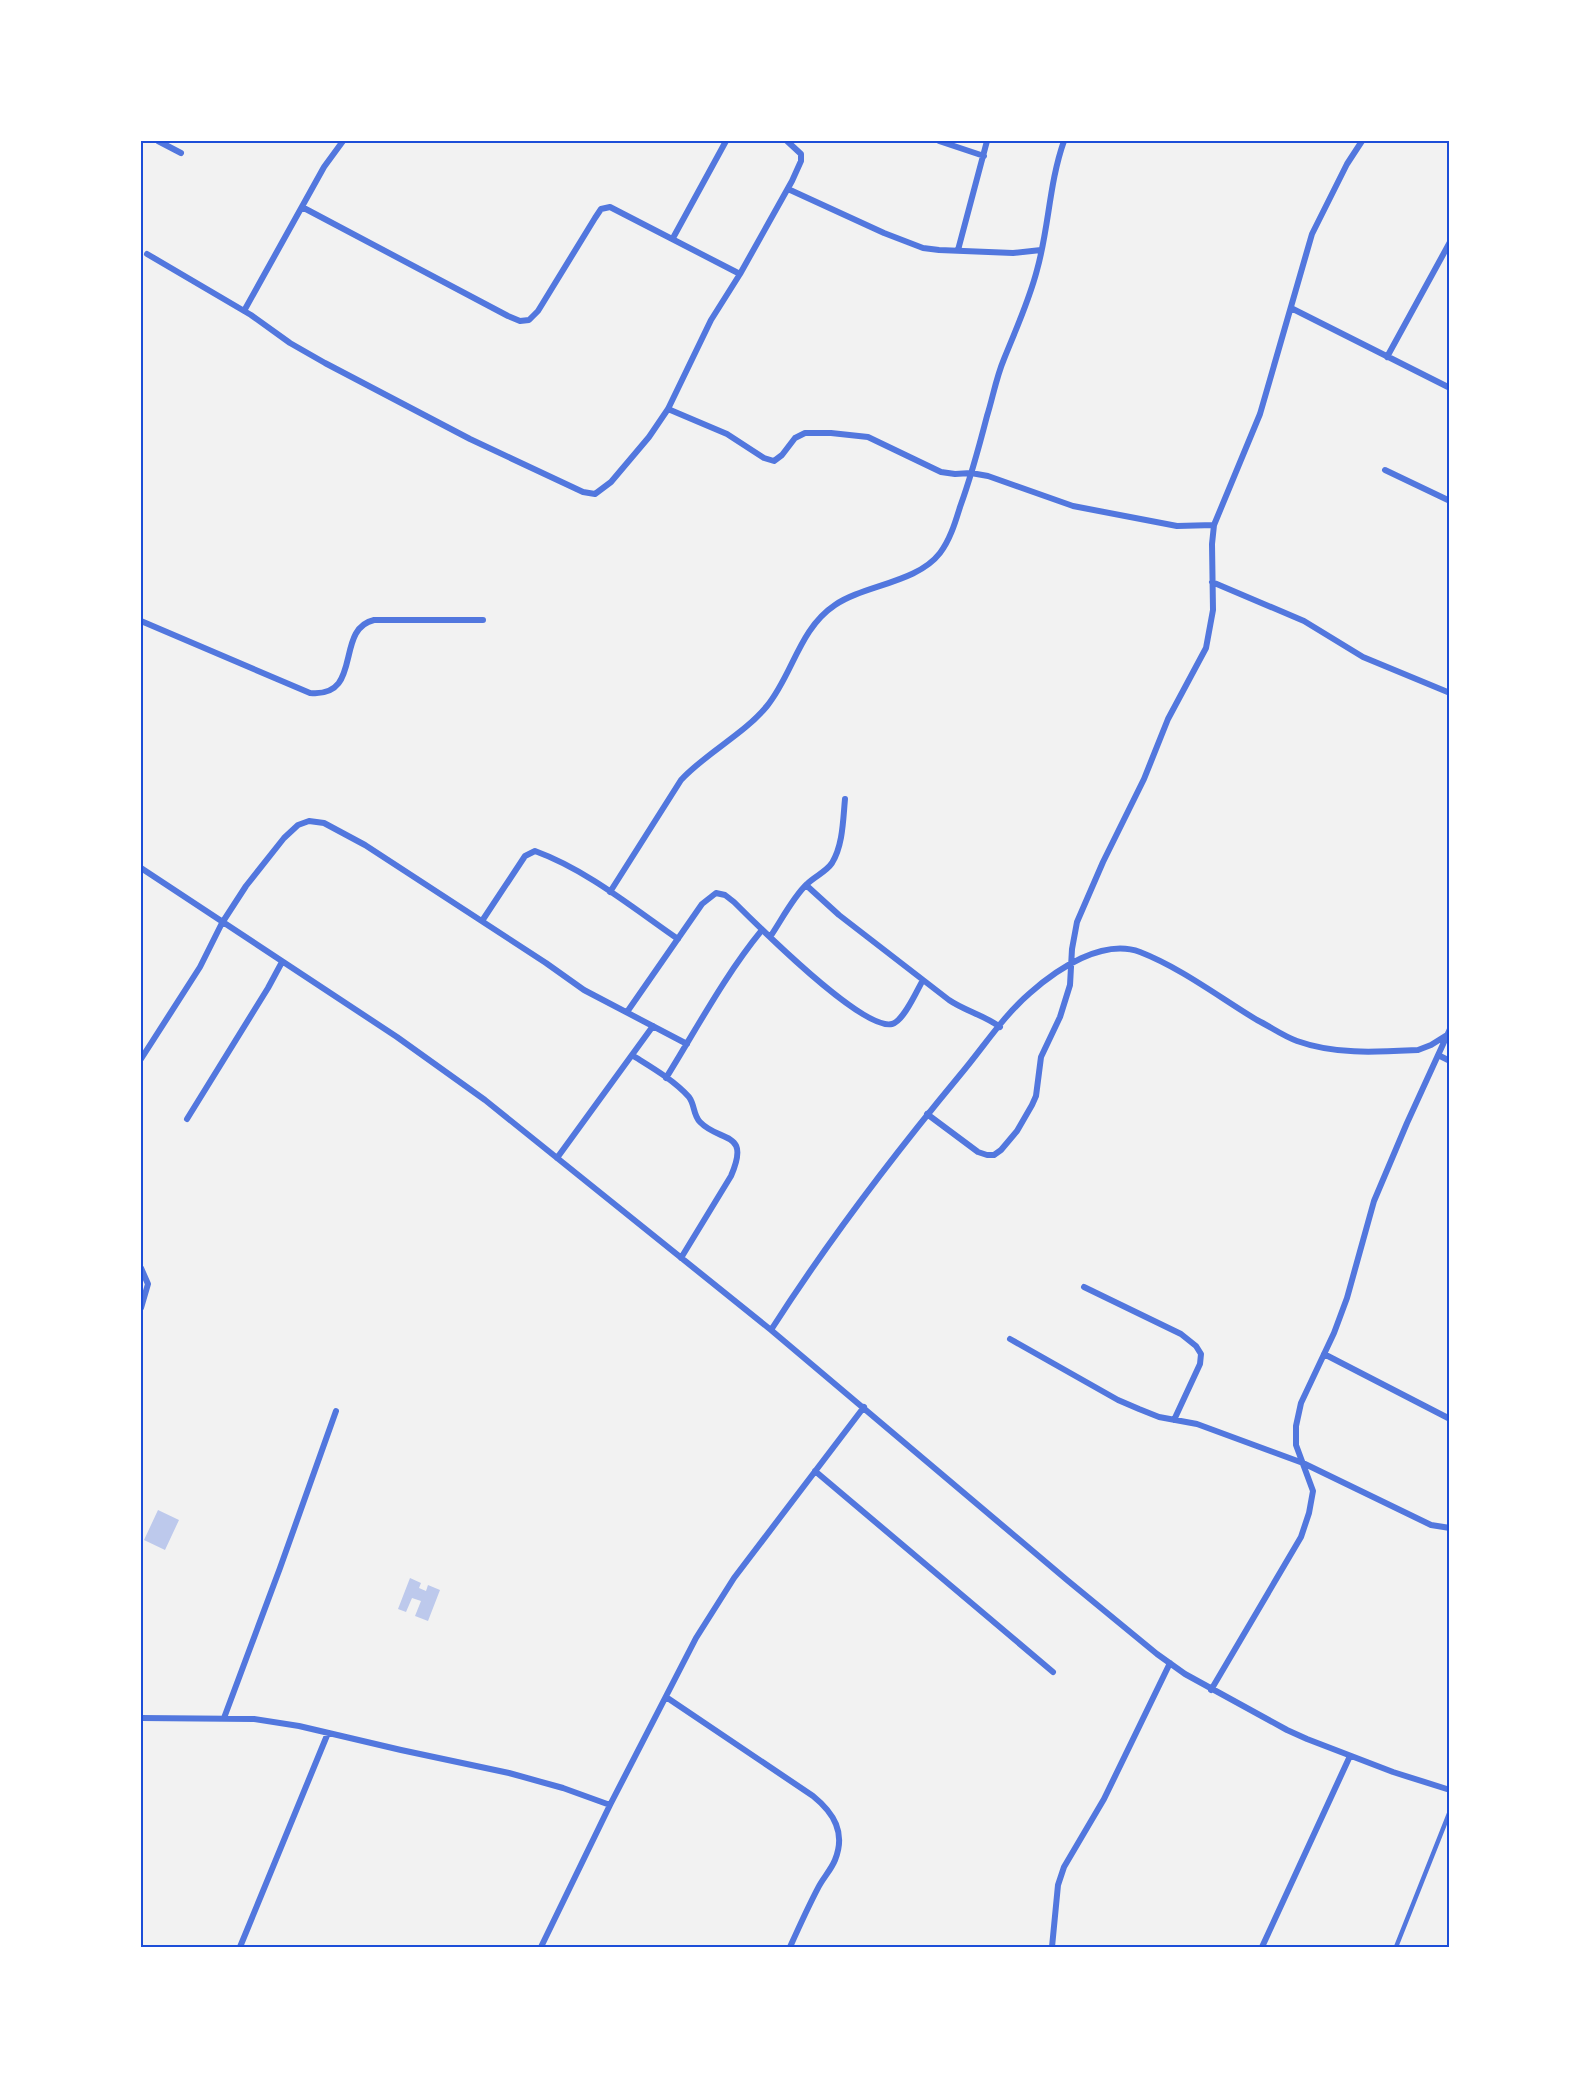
<svg xmlns="http://www.w3.org/2000/svg" width="1591" height="2088" viewBox="0 0 1591 2088" font-family="Literata,serif">
  <rect width="100%" height="100%" fill="#f2f2f2"/>
  <!-- building -->
  <path fill="#bdc9ec" d="M158 1510 179 1520 165 1550 144 1540Z
    M410 1578 421 1583 419 1588 426 1591 428 1585 440 1590 428 1621 415 1616 421 1601 412 1598 406 1612 398 1609Z"/>
  <g fill="none" stroke-linecap="round" stroke-linejoin="round">
    <!-- service -->
    <path stroke="#5277de" stroke-width="4.5" d="M1396 1947 1450 1811"/>
    <!-- minor -->
    <path stroke="#5277de" stroke-width="6" d="M158 141 181 153
      M939 141 984 156
      M788 189 884 233 923 248 939 250 1013 253 1041 250
      M302 207 508 316 520 321 529 320 538 311 595 218 601 209 610 207 740 274
      M673 238 726 141
      M958 250 987 141
      M147 254 251 315 290 343 325 363 470 439 583 492 595 494 611 482 649 437 668 409 711 320 740 274 792 181 801 161V154L787 141
      M1291 308 1450 388
      M244 311 324 167 343 141
      M1387 357 1450 242
      M668 409 727 434 764 458 774 461 782 455 795 438 805 433H831L868 437 941 472 955 474 971 473 988 476 1073 506 1177 526 1214 525
      M1385 470 1450 501
      M1212 582 1304 621 1363 657 1450 693
      M141 621 310 693C364 698 334 629 374 620H483
      M141 868 397 1037 485 1100 771 1330 1067 1580 1157 1654 1185 1674 1287 1730 1307 1739 1393 1772 1450 1790
      M806 885 839 915 949 1000C965 1011 984 1015 1000 1027
      M610 892 681 780C707 752 743 735 767 706 793 674 799 629 835 605 864 585 917 583 940 553 950 540 955 523 960 507 971 477 979 447 987 416 993 397 996 378 1004 359 1016 329 1029 301 1037 270 1049 228 1049 183 1064 141
      M482 921 525 856 535 851C587 870 633 908 678 939
      M770 937C781 921 793 897 807 884 815 876 826 872 832 863 843 845 843 820 845 799
      M627 1012 702 904 716 893 725 895 734 902C757 925 863 1031 892 1024 904 1021 917 990 923 980
      M632 1055C651 1067 674 1080 689 1097 695 1105 693 1115 700 1122 720 1143 751 1130 731 1176L681 1258
      M1438 1055 1450 1061
      M141 1059 200 967 222 923 246 886 284 838 298 825 309 821 324 823 365 845 546 963 584 990 687 1044
      M666 1078C697 1028 725 975 762 930
      M927 1114 978 1152 987 1155H994L1001 1150 1017 1131 1032 1105 1036 1096 1041 1057 1060 1017 1070 985 1072 949 1077 922 1103 862 1144 779 1168 719 1206 648 1213 610 1212 544 1214 525 1260 414 1312 234 1347 164 1362 141
      M187 1119 268 988 282 962
      M557 1158 653 1026
      M141 1268 148 1284 141 1308
      M1084 1287 1181 1334 1196 1346 1201 1354 1200 1364 1174 1420
      M771 1330C828 1241 892 1157 960 1075 983 1048 1003 1016 1030 993 1057 969 1103 938 1140 952 1181 968 1219 997 1257 1020 1271 1027 1283 1036 1297 1041 1336 1055 1378 1052 1418 1050L1431 1045 1447 1035
      M1010 1339 1118 1400 1139 1409 1159 1417 1197 1424 1303 1463 1431 1525 1450 1528
      M1324 1354 1450 1419
      M815 1471 1053 1672
      M1211 1690 1301 1537 1309 1513 1313 1491 1296 1445V1426L1301 1403 1334 1333 1347 1298 1374 1201 1407 1123 1450 1029
      M666 1697 813 1796C834 1813 846 1833 835 1860 831 1870 823 1878 818 1888 808 1907 799 1927 790 1947
      M141 1718 254 1719 299 1726 401 1750 509 1773 563 1788 610 1805 696 1638 734 1578 864 1407
      M224 1718 280 1568 336 1411
      M240 1947 328 1733
      M541 1947 610 1805
      M1052 1947 1058 1885 1064 1867 1104 1799 1170 1663
      M1262 1947 1350 1756"/>
  </g>
  <!-- border -->
  <rect width="1591" height="2088" fill="none" stroke="#ffffff" stroke-width="285"/>
  <rect x="142" y="142" width="1306" height="1804" fill="none" stroke="#1d4ed8" stroke-width="2"/>
</svg>
